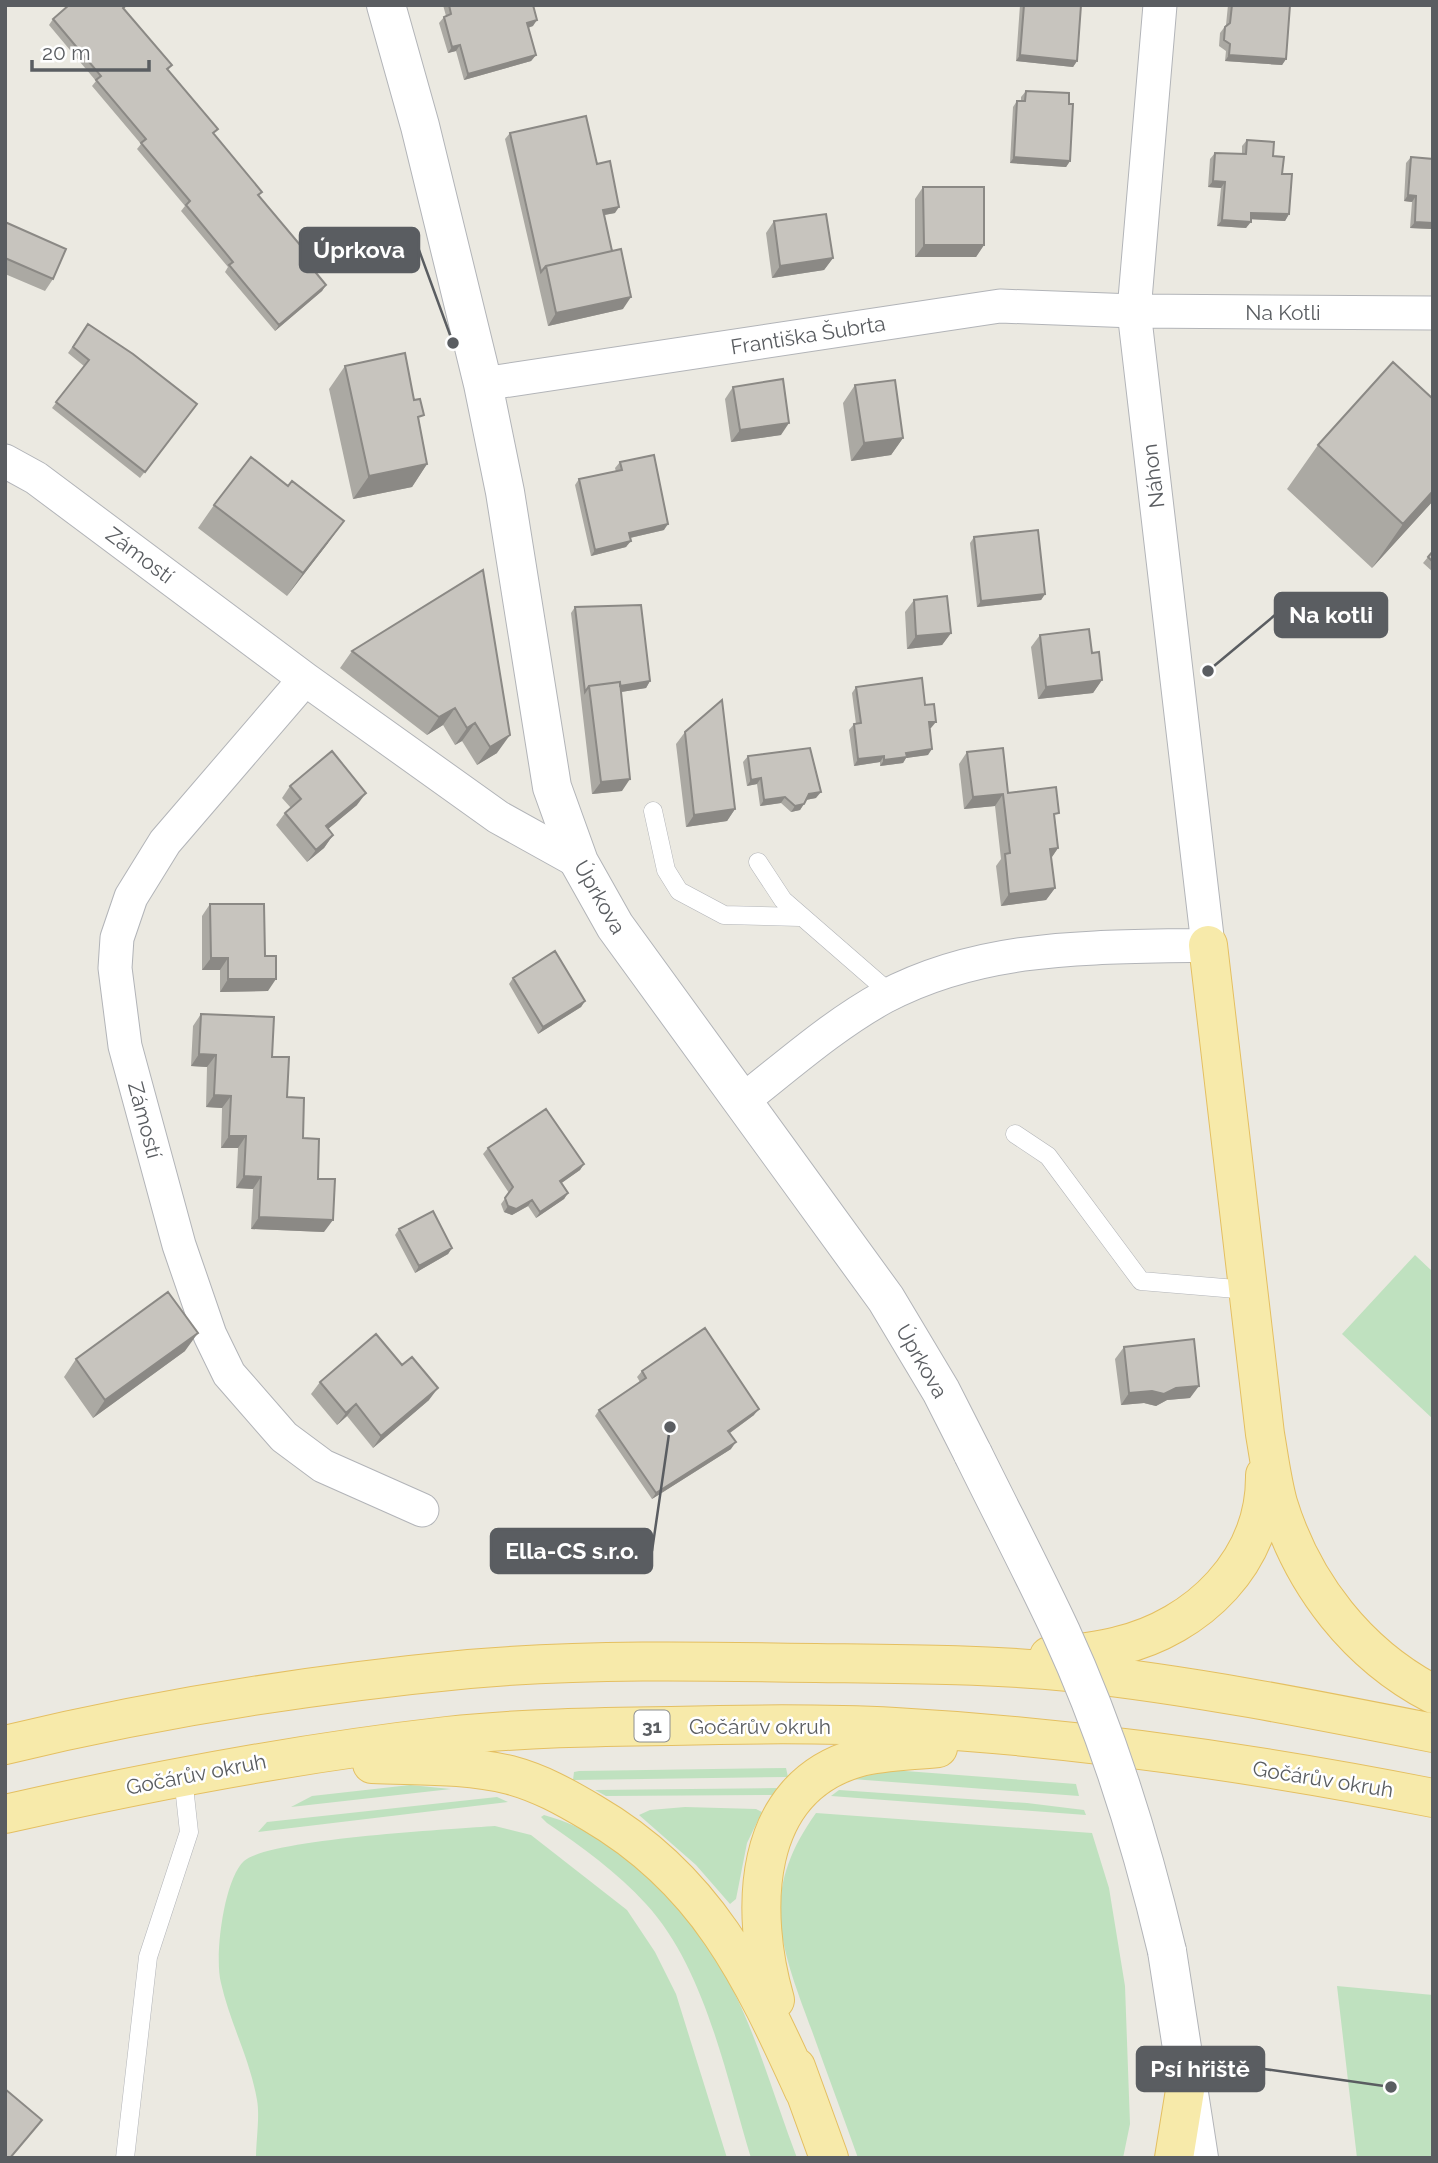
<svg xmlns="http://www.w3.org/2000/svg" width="1438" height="2163" viewBox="0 0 1438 2163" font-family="Raleway,sans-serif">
  <rect width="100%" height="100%" fill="#ebe9e1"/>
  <!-- green -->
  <path fill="#bfe1bf" d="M1415 1255 1433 1272V1419L1342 1334Z
    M786 1768 788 1777 573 1780 574 1772 579 1771Z
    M892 1770 1076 1784 1079 1796 852 1779Z
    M410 1785 451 1789 291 1807 312 1796Z
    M777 1788 773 1795 606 1796 595 1790Z
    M839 1790 1027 1803 1084 1810 1086 1815 831 1796Z
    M497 1797 508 1802 258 1832 267 1822Z
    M685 1807 756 1809 762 1812 747 1843 736 1899 730 1904 696 1865 639 1815 650 1810Z
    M816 1813 1092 1833 1109 1888 1125 1986 1130 2124 1123 2158H858C843 2116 827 2073 812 2031 781 1947 758 1894 816 1813Z
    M544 1815C630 1839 696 1914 734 1992 760 2045 776 2103 797 2158H751C726 2076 705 1968 646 1904 617 1872 582 1847 547 1823L541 1817Z
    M495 1826 531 1835 627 1910 655 1952 676 1994 727 2158H256C256 2140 260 2117 257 2100 250 2059 230 2023 221 1983 214 1957 224 1879 244 1861 268 1839 453 1829 495 1826Z
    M1337 1986 1433 1995V2158H1357Z"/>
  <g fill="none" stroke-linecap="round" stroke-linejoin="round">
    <defs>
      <path id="service" d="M653 811 666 870 679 891 724 915 800 917
        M758 862 783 900 891 994
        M1015 1134 1048 1156 1141 1281 1248 1290
        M125 2158 148 1957 189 1832 183 1777"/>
      <path id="minor" d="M483 384 1000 306 1134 311 1433 313
        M5 461 36 478 305 679 498 817 579 862
        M305 679 165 842 131 897 117 938 115 968 125 1046 179 1245 210 1335 229 1374 284 1437 323 1466 422 1510
        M741 1102C787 1066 833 1025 884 997 986 943 1096 948 1208 945L1134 311 1160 5"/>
      <path id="tertiary" d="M386 5 420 126 483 384 505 492 552 787 579 862 615 926 886 1299 941 1391 973 1454
        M1167 1951 1199 2158"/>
      <path id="primary" d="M1208 945 1265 1434C1269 1457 1272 1481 1278 1503 1303 1585 1358 1655 1433 1694
        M1049 1656C1072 1654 1096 1652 1118 1646 1198 1627 1266 1561 1265 1475
        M5 1745C158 1708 312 1684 469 1669 584 1659 701 1661 816 1663 900 1664 985 1664 1069 1672 1191 1685 1312 1709 1433 1733
        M372 1764C418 1766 465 1764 510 1775 540 1783 565 1797 592 1813 707 1880 751 1975 804 2091
        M5 1814C151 1781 298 1753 447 1736 521 1728 596 1727 671 1726 745 1724 821 1723 895 1727 1075 1737 1256 1763 1433 1798
        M775 2000C750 1913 750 1789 857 1758 883 1751 911 1751 938 1748
        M796 2067 829 2158
        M1174 2158 1188 2072"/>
    </defs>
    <!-- service casing -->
    <use href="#service" stroke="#b2b4b8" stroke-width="19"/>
    <!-- minor casing -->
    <use href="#minor" stroke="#b2b4b8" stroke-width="35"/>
    <!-- tertiary casing -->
    <use href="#tertiary" stroke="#b2b4b8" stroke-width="40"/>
    <!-- primary casing -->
    <use href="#primary" stroke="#e4bf61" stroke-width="40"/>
    <!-- service -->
    <use href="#service" stroke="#fff" stroke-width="18"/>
    <!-- minor -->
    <use href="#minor" stroke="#fff" stroke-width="33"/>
    <!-- tertiary -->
    <use href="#tertiary" stroke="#fff" stroke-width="38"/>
    <!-- primary -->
    <use href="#primary" stroke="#f7eaaa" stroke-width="38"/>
    <defs>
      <path id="tertiary-bridge" d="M973 1454C1002 1513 1033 1572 1061 1632 1108 1734 1141 1841 1167 1951"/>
    </defs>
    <!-- tertiary-bridge casing -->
    <use href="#tertiary-bridge" stroke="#b2b4b8" stroke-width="40" stroke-linecap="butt"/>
    <!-- tertiary-bridge -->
    <use href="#tertiary-bridge" stroke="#fff" stroke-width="38"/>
  </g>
  <!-- wall -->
  <path fill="#aba9a3" d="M127 5 124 9 172 65 168 70 259 197 306 252 302 257 326 285 322 291 275 331 225 272 228 267 181 211 185 206 137 149 141 144 92 86 96 81 49 25 53 19Z
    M443 5H533V26L528 28 536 55 531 61 464 80 456 51 448 53 439 23 444 17 446 16Z
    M1020 5H1081L1077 61 1073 67 1016 61Z
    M1228 5H1290L1286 59 1282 65 1225 61 1226 51 1219 46 1220 33 1226 25Z
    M1026 91 1070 161 1066 167 1010 163 1013 107 1017 101H1021V97Z
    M510 133 597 164 615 213 604 215 623 309 548 326 505 139Z
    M1247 140 1273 156 1282 174 1289 214 1285 221 1251 219 1246 228 1217 226 1221 188 1208 187 1210 159 1215 153 1242 154V146Z
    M1411 157 1433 159V236H1432V229L1410 228 1412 202 1404 201 1406 163Z
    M923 187 984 245 976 257H915V199Z
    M774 221 833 258 824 270 772 278 766 233Z
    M5 222 53 279 45 291 5 274Z
    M88 324 197 404 140 478 52 408 84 366 68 353Z
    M345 366 419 423 427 464 412 487 353 499 329 389Z
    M855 385 903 438 891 455 851 461 843 403Z
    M733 387 781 435 731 442 725 399Z
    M1318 445 1433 501 1372 568 1287 489Z
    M620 462 664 530 630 538 626 547 591 556 575 485 579 479 616 472 615 468Z
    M214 505 328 543 287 596 198 528Z
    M974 537 1045 594 1041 600 977 607 970 543Z
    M1433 551V572L1423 563Z
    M483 570 497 753 477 765 462 741 455 745 443 725 427 735 340 668 352 651Z
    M914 600 951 633 942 645 907 649 905 612Z
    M575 607 650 681 646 688 621 692 622 791 592 794 571 613Z
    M1040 635 1092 653 1102 680 1093 693 1038 699 1031 647Z
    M856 687 925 705 931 728H930L928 755 906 758 903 763 880 766V762L854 766 849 730 854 724H856L852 693Z
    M685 732 735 809 727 821 686 827 676 744Z
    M967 752 1008 793 1055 818 1058 848 1051 858 1055 888 1046 900 1001 906 996 866 1001 859 995 806 964 809 959 764Z
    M748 756 816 798 806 800 800 810 791 812 781 803 760 806 757 784 747 786 743 762Z
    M290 786 357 805 328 829 333 835 324 848 307 862 276 825 285 813 291 808 282 798Z
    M210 904 265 956 268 991 220 992V970H202V916Z
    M513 978 585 1001 581 1007 538 1034 509 984Z
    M201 1014 272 1057 318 1179 324 1232 251 1229 253 1189 236 1188 238 1148H221L222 1108 206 1107 207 1067 191 1066 193 1026Z
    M488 1148 584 1164 580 1170 561 1183 568 1193 564 1199 536 1218 528 1206 512 1215 504 1212 501 1204 509 1193 483 1154Z
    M399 1229 452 1248 448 1254 415 1273 395 1235Z
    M1124 1347 1190 1398 1167 1400 1156 1406 1144 1403 1121 1405 1115 1359Z
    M185 1351 93 1418 64 1377 76 1359Z
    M642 1371 754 1415 730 1433 731 1449 652 1499 595 1416 599 1410 640 1382 637 1377Z
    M320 1382 429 1400 373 1448 347 1416 337 1425 311 1394Z"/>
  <!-- shaded-wall -->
  <path fill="#8b8985" d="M537 20 533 26 523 29 527 23Z
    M460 45 456 51 448 53 452 47Z
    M536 55 531 61 464 80 468 74Z
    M1020 55 1077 61 1073 67 1016 61Z
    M1229 55 1286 59 1282 65 1225 61Z
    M1014 157 1070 161 1066 167 1010 163Z
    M1213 181 1225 182 1221 188 1208 187Z
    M1408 195 1416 196 1412 202 1404 201Z
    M619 207 615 213 599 216 603 210Z
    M1251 213 1289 214 1285 221 1247 219Z
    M1222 220 1251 222 1246 228 1217 226Z
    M1415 222 1433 223 1432 229 1410 228Z
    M924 245H984L976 257H915Z
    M833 258 824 270 772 278 780 266Z
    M326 285 322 291 275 331 279 325Z
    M631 297 623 309 548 326 556 313Z
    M789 423 781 435 731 442 740 430Z
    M903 438 891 455 851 461 864 443Z
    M427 464 412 487 353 499 369 476Z
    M1433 491V501L1372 568 1403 524Z
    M344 521 328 543 287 596 303 573Z
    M668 524 664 530 625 539 629 533Z
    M631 541 626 547 591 556 595 550Z
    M1045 594 1041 600 977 607 981 601Z
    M951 633 942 645 907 649 916 636Z
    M1102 680 1093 693 1038 699 1046 687Z
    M650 681 646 688 590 697 589 692Z
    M455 708 443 725 427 735 439 717Z
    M929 722H936L931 728 925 729Z
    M475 723 462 741 455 745 467 728Z
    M510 735 497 753 477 765 490 747Z
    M932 749 928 755 906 758 903 763 880 766 884 760 906 753Z
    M884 756 880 762 854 766 858 759Z
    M761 778 757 784 747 786 751 780Z
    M630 779 622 791 592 794 601 782Z
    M821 792 816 798 805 800 809 794Z
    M366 793 357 805 317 838 326 826Z
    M1003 794 995 806 964 809 973 797Z
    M785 797 781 803 760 806 764 800Z
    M804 804 800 810 791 812 795 806Z
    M735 809 727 821 686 827 694 815Z
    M333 835 324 848 307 862 316 850Z
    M1058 848 1050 860V849Z
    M1055 888 1046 900 1001 906 1009 894Z
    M211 958H228L220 970H202Z
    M228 979H276L268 991 220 992Z
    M585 1001 581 1007 538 1034 543 1027Z
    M199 1054 216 1055 207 1067 191 1066Z
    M214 1095 231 1096 222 1108 206 1107Z
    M229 1136H246L238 1148H221Z
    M584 1164 580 1170 556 1187 560 1181Z
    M244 1176 261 1177 253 1189 236 1188Z
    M568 1193 564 1199 536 1218 540 1212Z
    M532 1200 528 1206 512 1215 504 1212 508 1206Z
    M259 1217 333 1220 324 1232 251 1229Z
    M452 1248 448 1254 415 1273 419 1266Z
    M198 1333 185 1351 93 1418 105 1400Z
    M1199 1386 1190 1398 1167 1400 1156 1406 1144 1403 1121 1405 1129 1393Z
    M438 1388 429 1400 373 1448 381 1436Z
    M356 1404 347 1416 337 1425 346 1413Z
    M759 1409 754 1415 724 1437 728 1431Z
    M736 1442 731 1449 652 1499 656 1493Z"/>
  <!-- building -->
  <path fill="#c7c4be" stroke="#8b8985" stroke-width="2" d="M69 5H126L123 8 172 65 167 69 218 129 213 133 262 192 258 195 306 252 302 256 326 285 279 325 229 265 233 262 186 205 190 201 141 143 146 139 96 80 101 76 53 19Z
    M449 5H533L537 20 527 23 536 55 468 74 460 45 452 47 444 17 451 14Z
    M1024 5H1081L1077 61 1020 55Z
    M1232 5H1290L1286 59 1229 55 1230 44 1224 40 1225 27 1230 23Z
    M1026 91 1069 93V104H1073L1070 161 1014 157 1017 101H1025Z
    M586 116 597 164 610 161 619 207 603 210 612 251 546 266 541 272 510 133Z
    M1247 140 1274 142 1273 156 1284 157 1282 174H1292L1289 214 1251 213V222L1222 220 1225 182 1213 181 1215 153 1246 154Z
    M1411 157 1433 159V223L1415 222 1416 196 1408 195Z
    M923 187H984V245H924Z
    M826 214 833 258 780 266 774 221Z
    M5 222 66 249 53 279 5 258Z
    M621 249 631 297 556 313 546 266Z
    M88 324 133 354 197 404 145 472 56 402 89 360 73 347Z
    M405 353 414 400 420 399 424 415 418 417 427 464 369 476 345 366Z
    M1393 362 1433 399V491L1403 524 1318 445Z
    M783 379 789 423 740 430 733 387Z
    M895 380 903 438 864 443 855 385Z
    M654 455 668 524 629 533 631 541 595 550 579 479 622 470 620 462Z
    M251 457 288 486 292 481 344 521 303 573 214 505Z
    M1038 530 1045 594 981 601 974 537Z
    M1433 551V562L1428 557Z
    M483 570 510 735 490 747 475 723 467 728 455 708 439 717 352 651Z
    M947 596 951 633 916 636 914 600Z
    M641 605 650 681 620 686V682L589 686 585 692 575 607Z
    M1089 629 1092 653 1099 652 1102 680 1046 687 1040 635Z
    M922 678 925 705 934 704 936 722H929L932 749 906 753 907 757 884 760V756L858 759 854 724 861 723 856 687Z
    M620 682 630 779 601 782 589 686Z
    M722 700 735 809 694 815 685 732Z
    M810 748 821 792 809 794 804 804 795 806 785 797 764 800 761 778 751 780 748 756Z
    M1003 748 1008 793 1056 787 1059 813 1054 814 1058 848 1050 849 1055 888 1009 894 1005 854 1010 853 1003 794 973 797 967 752Z
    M332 751 366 793 326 826 333 835 316 850 285 813 301 799 290 786Z
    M210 904H264L265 956H276V979H228V958H211Z
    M555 951 585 1001 543 1027 513 978Z
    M201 1014 274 1017 272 1057H289L287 1097 304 1098 303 1138 319 1139 318 1179H335L333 1220 259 1217 261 1177 244 1176 246 1136H229L231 1096 214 1095 216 1055 199 1054Z
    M546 1109 584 1164 560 1181 568 1193 540 1212 532 1200 516 1209 508 1206 505 1198 513 1187 488 1148Z
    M433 1211 452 1248 419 1266 399 1229Z
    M168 1292 198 1333 105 1400 76 1359Z
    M705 1328 759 1409 728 1431 736 1442 656 1493 599 1410 646 1378 642 1371Z
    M376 1334 402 1365 412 1357 438 1388 381 1436 356 1404 346 1413 320 1382Z
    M1194 1339 1199 1386 1176 1388 1164 1394 1152 1391 1129 1393 1124 1347Z
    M5 2089 42 2120 10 2158H5Z"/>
  <g text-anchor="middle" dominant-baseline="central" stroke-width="5" stroke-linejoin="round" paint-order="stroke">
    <!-- shield labels -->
    <rect fill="#fff" stroke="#8c8e90" stroke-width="2" x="634.5" y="1710.5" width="35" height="31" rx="5"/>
    <g font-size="19" font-weight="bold" fill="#5a5d61">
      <text x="652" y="1726">31</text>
    </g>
    <!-- street labels -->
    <g font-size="21" fill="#5a5d61" stroke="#fff">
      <text x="1283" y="312">Na Kotli</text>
      <text transform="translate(808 335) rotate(-9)">Františka Šubrta</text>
      <text transform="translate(1153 476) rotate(-97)">Náhon</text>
      <text transform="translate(140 555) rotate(37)">Zámostí</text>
      <text transform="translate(600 897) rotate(60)">Úprkova</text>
      <text transform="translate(145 1120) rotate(75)">Zámostí</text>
      <text transform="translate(922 1361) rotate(60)">Úprkova</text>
      <text x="760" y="1726">Gočárův okruh</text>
      <text transform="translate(196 1774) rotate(-11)">Gočárův okruh</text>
      <text transform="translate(1323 1779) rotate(9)">Gočárův okruh</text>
    </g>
  </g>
  <!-- callouts -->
  <path fill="none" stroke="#5a5d61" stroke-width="2.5" d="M453 343L419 250M1208 671L1275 615M670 1427L652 1551M1391 2087L1264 2069"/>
  <g fill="#5a5d61" stroke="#fff" stroke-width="2.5">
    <circle cx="453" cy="343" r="7"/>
    <circle cx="1208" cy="671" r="7"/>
    <circle cx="670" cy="1427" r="7"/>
    <circle cx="1391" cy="2087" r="7"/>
  </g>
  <g fill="#5a5d61" stroke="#5a5d61" stroke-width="2.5">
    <rect x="300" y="228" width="119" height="44" rx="7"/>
    <rect x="1275" y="593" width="112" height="44" rx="7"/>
    <rect x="491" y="1529" width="161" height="44" rx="7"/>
    <rect x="1137" y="2047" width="127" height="44" rx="7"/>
  </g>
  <g font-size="23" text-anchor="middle" font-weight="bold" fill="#fff">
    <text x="359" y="258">Úprkova</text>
    <text x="1331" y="623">Na kotli</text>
    <text x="572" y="1559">Ella-CS s.r.o.</text>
    <text x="1200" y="2077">Psí hřiště</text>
  </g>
  <!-- border -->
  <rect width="1438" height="2163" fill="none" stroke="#5a5d61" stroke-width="14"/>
  <!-- scale -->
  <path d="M32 60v10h117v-10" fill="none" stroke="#5a5d61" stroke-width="3.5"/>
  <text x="42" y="60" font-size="21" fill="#5a5d61" stroke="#ffffff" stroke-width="5" paint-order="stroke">20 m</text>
</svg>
